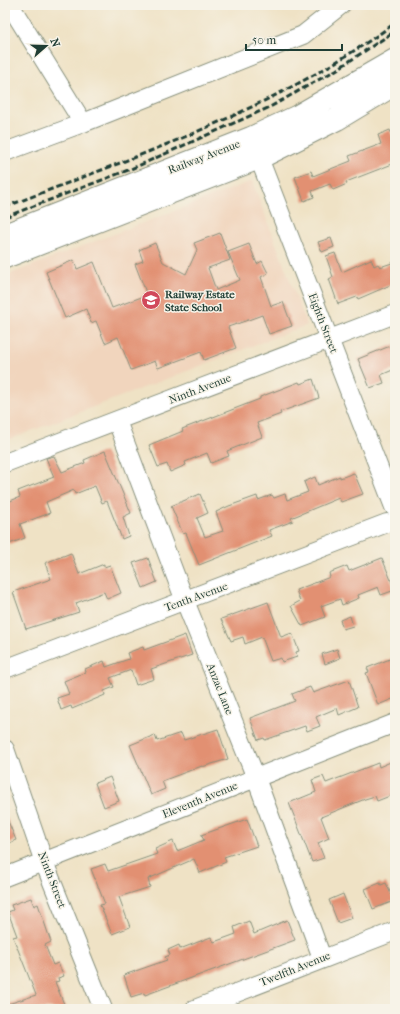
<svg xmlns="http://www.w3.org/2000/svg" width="400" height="1014" viewBox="0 0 400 1014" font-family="'IM FELL French Canon',serif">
  <rect width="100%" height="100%" fill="#f7f3e8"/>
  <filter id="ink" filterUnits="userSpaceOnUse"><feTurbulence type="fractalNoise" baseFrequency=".025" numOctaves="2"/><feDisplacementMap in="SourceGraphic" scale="8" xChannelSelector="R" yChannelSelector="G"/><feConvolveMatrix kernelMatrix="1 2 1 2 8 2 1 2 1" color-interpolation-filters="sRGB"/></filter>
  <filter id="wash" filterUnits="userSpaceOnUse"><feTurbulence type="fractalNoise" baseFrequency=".012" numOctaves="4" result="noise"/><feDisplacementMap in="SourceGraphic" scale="16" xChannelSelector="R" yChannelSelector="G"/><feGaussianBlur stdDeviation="0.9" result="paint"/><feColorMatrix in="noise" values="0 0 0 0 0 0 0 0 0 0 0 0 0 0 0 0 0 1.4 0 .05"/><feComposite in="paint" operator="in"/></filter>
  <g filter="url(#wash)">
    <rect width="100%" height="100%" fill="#efe2c5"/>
    <!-- built -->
    <path fill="#f1d5bd" d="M252 181 307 325 5 441V276Z"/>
    <g id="blocks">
      <!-- building -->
      <path fill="#e29072" d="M390 130 395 142V163L346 182 347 184 333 190 330 184 312 191 314 197 304 201 295 177 311 171 313 176 351 161 349 156 381 144 378 135Z
        M220 233 230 260 208 268 216 290 240 280 228 252 249 244 257 264 262 261 268 273 261 277 271 306 283 302 292 326 269 334 262 315 251 319 228 327 236 348 204 360 201 352 158 368 155 361 131 370 118 337 105 343 96 321 91 323 86 309 65 318 46 272 74 260 77 269 94 262 112 308 147 295 135 264 143 261 139 250 155 243 163 262 186 274 197 250 194 243Z
        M331 238 334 247 322 252 318 242Z
        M335 253 342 272 371 259 374 266 378 264 380 267 395 262V283L358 299 357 297 338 304 329 279 333 277 326 256Z
        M395 344V369L381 375 384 383 370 388 358 359Z
        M313 379 319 398 280 412 281 414 257 423 262 437 227 451 229 456 211 463 207 453 185 462 186 465 170 472 167 464 158 467 149 445 183 431 182 429 260 399V397L299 382 300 384Z
        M105 451 131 513 123 517 129 536 122 539 107 501 102 503 95 486 75 494 74 490 46 502 50 513 20 524 25 538 9 544 5 532V503L20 497 18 491 54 477 46 458 54 456 62 472 85 463 84 460Z
        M354 473 363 494 341 502 339 498 291 518 293 521 269 530 272 536 199 565 186 533 183 534 171 506 200 494 208 513 197 518 205 537 223 531 216 512 229 506 257 496 258 500 272 495 274 498 285 494 287 500 308 492 304 482 315 477 318 485 340 476V478Z
        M71 553 79 574 104 564V567L110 565 121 593 107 599 104 592 76 603 79 612 26 629 13 592 51 579 45 563Z
        M148 558 157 582 143 588 133 563Z
        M382 558 395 590 381 595 378 587 358 595 359 598 342 605 340 599 321 606 325 617 302 626 291 606 300 601 296 590 330 577 329 573 347 566 349 571Z
        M268 602 281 637 292 633 299 651 296 652 297 657 282 662 281 658 271 661 262 637 245 644 243 637 231 641 221 619Z
        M350 616 353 626 343 629 340 620Z
        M185 635 192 655 151 669 154 679 136 685 131 670 110 678 114 687 104 691 105 695 72 709 71 706 61 710 57 698 69 694 64 681 86 672 85 669 104 661 106 667 129 659 127 653 143 647 144 650Z
        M337 649 340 658 325 664 322 654Z
        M395 657V698L378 705 366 673 369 672 367 668Z
        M349 680 358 707 339 715 337 708 316 717 320 726 307 731 305 726 265 740 264 738 258 740 250 718 295 701 292 694 310 687 313 693Z
        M218 729 228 759 202 767V766L162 781 165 789 151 795 130 745 155 735 157 741 181 733 184 740Z
        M395 760V794L377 801 375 796 365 799 321 817 329 838 318 843 324 858 312 862 289 803 316 792 312 780 323 776 326 783 378 763 379 767Z
        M110 777 119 801 104 807 95 783Z
        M5 814 16 840 5 845Z
        M247 819 257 846 224 857 226 862 200 873 194 859 148 879 150 887 119 897 130 927 112 934 100 905 105 904 91 869 105 864 108 871 157 854 155 849 173 841 177 851 204 840 201 835Z
        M380 883 381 885 386 883 394 901 373 909 365 889Z
        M343 894 352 918 338 923 329 900Z
        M31 898 34 906 38 904 51 942 45 945 53 965 58 963 64 976 58 978 59 981 55 982 66 1009H5V1005L36 995 13 937 17 936 8 912 13 910 11 905Z
        M287 920 295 940 145 995 144 993 131 997 124 975 167 960 165 957 170 955 168 950 179 945 180 949 211 937 214 942 236 934 234 927 249 921 254 934Z"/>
    </g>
  </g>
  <g filter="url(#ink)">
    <use href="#blocks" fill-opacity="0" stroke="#87907c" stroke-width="1"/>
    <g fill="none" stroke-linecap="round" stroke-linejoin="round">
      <defs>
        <path id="minor" d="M10 5 83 123
          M254 145 394 507
          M5 152 83 123 303 35 341 5
          M117 421 185 601 256 778 322 958
          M5 463 395 314
          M5 669 387 523
          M5 749 44 862 103 1009
          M5 877 395 723
          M195 1009 395 931"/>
        <path id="major" d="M5 235 251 138 298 116 395 60
          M5 257 259 158 337 119 395 84"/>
      </defs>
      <!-- minor casing -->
      <use href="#minor" stroke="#87907c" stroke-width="20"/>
      <!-- major casing -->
      <use href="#major" stroke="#87907c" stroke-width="24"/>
      <!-- minor -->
      <use href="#minor" stroke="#fff" stroke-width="18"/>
      <!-- major -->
      <use href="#major" stroke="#fff" stroke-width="22"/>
      <!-- rail -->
      <path stroke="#1f3d34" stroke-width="3" stroke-dasharray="6 3" stroke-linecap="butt" d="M5 207C139 155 277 109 395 23
        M5 217 131 169 270 107 336 70 395 31"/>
    </g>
  </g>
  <!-- icons -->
  <defs>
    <symbol id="school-disc" viewBox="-11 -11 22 22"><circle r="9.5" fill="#d1495b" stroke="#f7f3e8"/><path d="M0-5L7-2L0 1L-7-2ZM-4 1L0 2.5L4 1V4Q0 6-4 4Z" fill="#fff"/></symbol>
  </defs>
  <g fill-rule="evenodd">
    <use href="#school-disc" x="140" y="289" width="22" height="22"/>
  </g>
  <g text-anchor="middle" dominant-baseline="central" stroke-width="3" stroke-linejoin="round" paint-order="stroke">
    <!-- street labels -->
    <g font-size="11" fill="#1f3d34" stroke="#f7f3e8">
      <text transform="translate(204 157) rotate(-21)">Railway Avenue</text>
      <text transform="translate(323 323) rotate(69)">Eighth Street</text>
      <text transform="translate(200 389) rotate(-21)">Ninth Avenue</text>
      <text transform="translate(196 597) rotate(-20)">Tenth Avenue</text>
      <text transform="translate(220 689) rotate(68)">Anzac Lane</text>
      <text transform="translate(200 800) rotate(-22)">Eleventh Avenue</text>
      <text transform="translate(52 880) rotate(69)">Ninth Street</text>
      <text transform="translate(295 969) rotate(-22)">Twelfth Avenue</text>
    </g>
    <!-- poi labels -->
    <g font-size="11" font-weight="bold" fill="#1f3d34" stroke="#f7f3e8" text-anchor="start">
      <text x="165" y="294">Railway Estate<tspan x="165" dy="13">State School</tspan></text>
    </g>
  </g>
  <!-- margin -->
  <rect width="400" height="1014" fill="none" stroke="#f7f3e8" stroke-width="20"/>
  <!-- north arrow -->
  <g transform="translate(46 46) rotate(70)" stroke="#f7f3e8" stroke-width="3" paint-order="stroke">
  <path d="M0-3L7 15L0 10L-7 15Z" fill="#1f3d34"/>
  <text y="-6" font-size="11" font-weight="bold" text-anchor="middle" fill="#1f3d34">N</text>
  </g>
  <!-- scale -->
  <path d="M246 44v6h96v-6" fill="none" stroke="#1f3d34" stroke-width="2"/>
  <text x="252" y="44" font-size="12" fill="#1f3d34" stroke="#f7f3e8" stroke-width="3" paint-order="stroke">50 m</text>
</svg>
